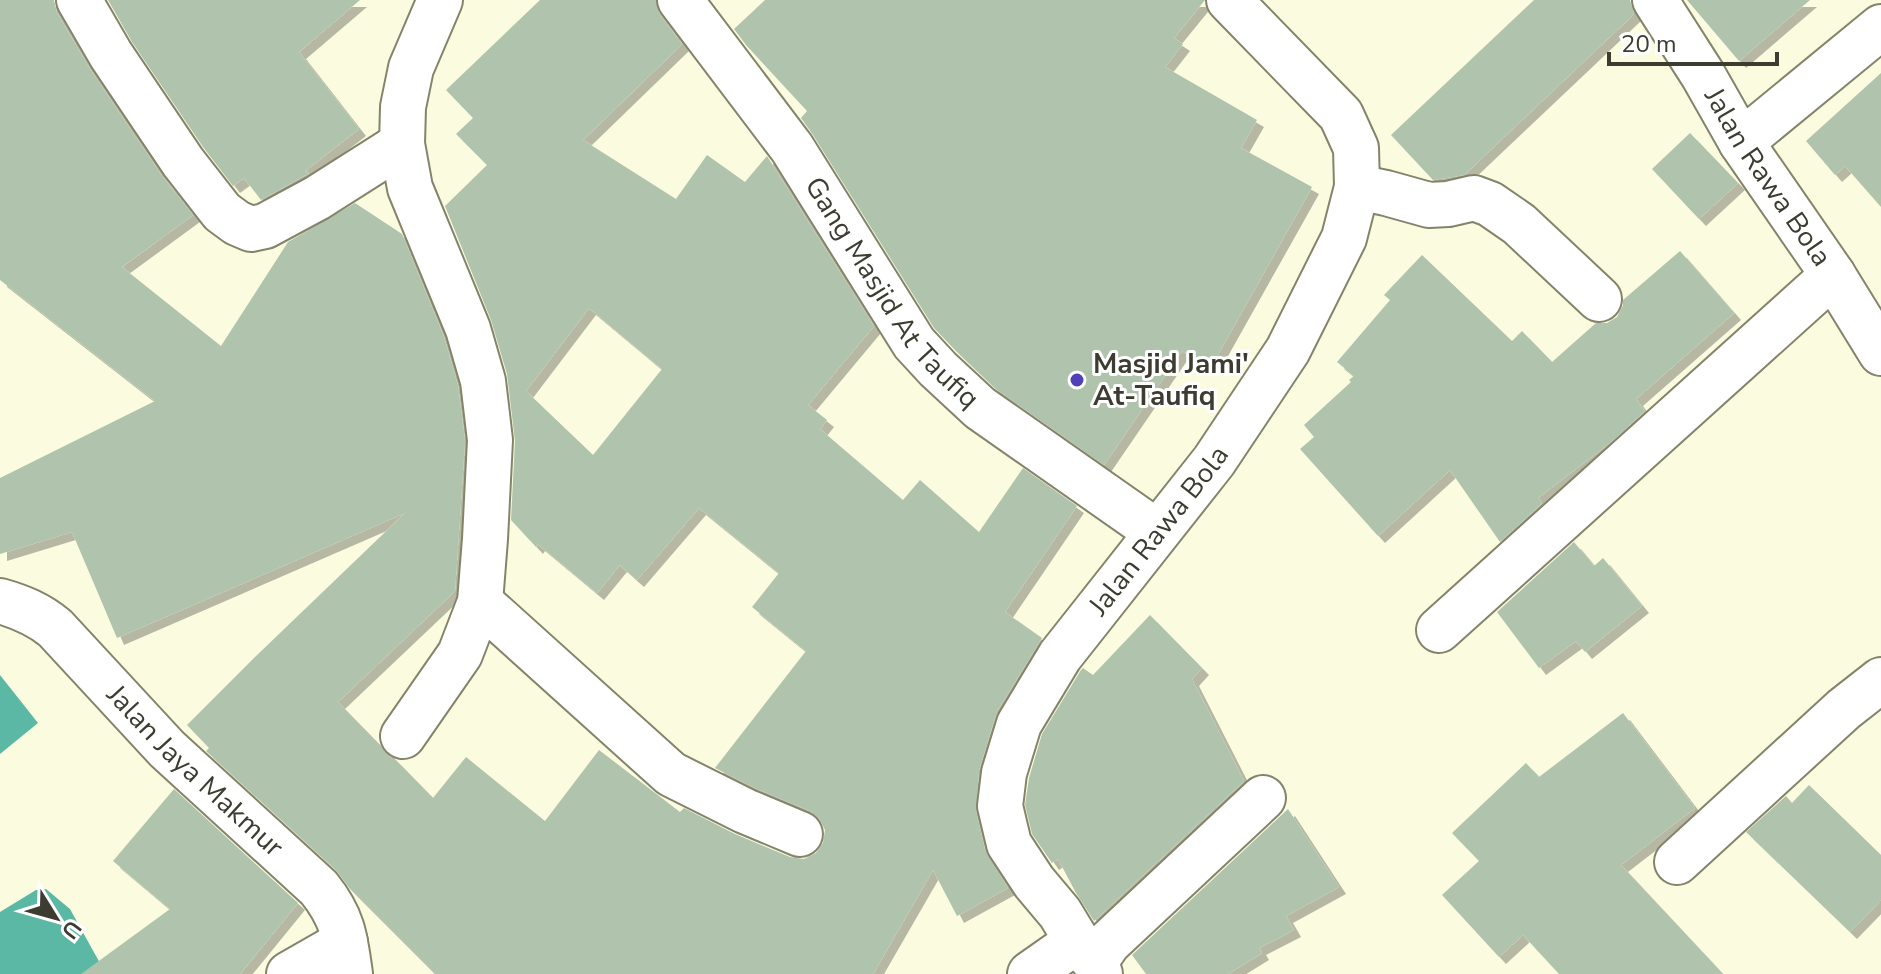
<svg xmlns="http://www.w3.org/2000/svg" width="1881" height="974" viewBox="0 0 1881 974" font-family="'Nunito Sans',sans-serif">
  <defs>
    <filter id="shadow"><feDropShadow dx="7" dy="7" stdDeviation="0" flood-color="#0004"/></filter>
  </defs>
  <rect width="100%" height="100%" fill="#fafbdf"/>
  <!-- water -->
  <path fill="#5bb8a5" d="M0 675 38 723 0 754Z
    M46 889 70 909 106 974H0V912L36 890Z"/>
  <!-- building -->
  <path fill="#afc3ad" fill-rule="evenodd" filter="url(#shadow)" d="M0 0H54L57 13 90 69 162 176 193 215 122 267 221 346 288 242 355 203 402 234 444 337 458 386 465 441 455 591 338 702 380 745 388 756 394 758 433 798 466 757 545 821 599 750 680 812 684 808 735 834 790 857 804 859 816 853 823 843 825 830 819 818 810 811 755 788 715 768 806 651 752 607 779 573 699 508 637 580 620 565 597 593 538 544 536 547 511 520 515 441 507 374 491 320 445 206 487 165 456 134 473 118 446 90 540 0H656L660 15 682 44 583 140 676 199 707 155 745 182 767 156 874 326 808 405 827 420 820 429 903 500 920 480 979 532 1023 468 1077 506 1005 612 1042 638 997 711 979 770 976 811 985 850 1008 888 957 916 933 870 873 974H435L350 889 336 870 206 751 209 748 187 725 254 658 405 513 117 638 72 532 0 554V478L155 401 0 280ZM589 308 662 369 593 455 526 391Z
    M108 0H360L299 52 359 129 305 171 309 173 261 200 244 178 233 186 203 147 132 42Z
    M765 0H1205L1174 38 1183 44 1165 67 1257 120 1241 148 1312 187 1211 367 1182 351 1104 465 996 389 956 351 934 328 813 135 801 118 807 111 746 45 734 29Z
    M1534 0H1630L1634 14 1464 175 1433 180 1391 135Z
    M1687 0H1810L1739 61Z
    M1881 73V207L1845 166 1835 175 1806 141Z
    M1690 133 1738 183 1699 219 1652 169Z
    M1680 251 1734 313 1636 399 1645 411 1611 442 1538 498 1542 503 1500 542 1450 470 1378 536 1300 449 1314 437 1304 425 1351 382 1349 380 1354 376 1337 362 1390 300 1384 295 1422 255 1512 341 1522 331 1552 362 1596 323H1607L1617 317 1623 305V300Z
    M1574 542 1594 566 1603 558 1642 606 1585 652 1576 641 1539 668 1497 612Z
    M1150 615 1202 668 1192 679 1244 781 1094 921 1076 893 1058 859 1052 863 1032 834 1025 805 1029 778 1042 734 1081 670 1083 668 1093 675Z
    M1623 713 1695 808 1621 865 1723 974H1559L1523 935 1499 957 1442 895 1479 861 1452 833 1526 763 1539 777Z
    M1809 785 1881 855V900L1850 932 1746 832 1786 796 1792 803Z
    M174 789 298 903 240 974H81L170 909 113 861Z
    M1288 809 1339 887 1286 916 1294 930 1259 948 1262 953 1228 974H1146L1132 955Z"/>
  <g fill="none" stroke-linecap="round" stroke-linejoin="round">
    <defs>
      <g id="street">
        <path d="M79 0 111 55 183 162 222 212 237 223 251 229 265 226 317 198 402 144"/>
        <path id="s1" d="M680 0 792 148 914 343 938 369 980 408 1157 532"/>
        <path id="s2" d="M1655 0 1703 75 1741 142 1833 275 1881 353"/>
        <path d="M1741 142 1881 27"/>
        <path d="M1357 187 1386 193 1429 205 1448 204 1474 198 1490 204 1519 224 1599 299"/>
        <path id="s3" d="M0 601C21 607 38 614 55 628L167 749 319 888C343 918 345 937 350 974"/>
        <path d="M480 602 671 774 745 811 800 834"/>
        <path d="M1439 630 1833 275"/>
        <path d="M403 736 460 654 480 602 485 539 490 440 483 381 468 329 410 188 402 144 403 107 411 68 440 0"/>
        <path d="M1677 862 1844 709 1881 680"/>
        <path d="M1095 962 1108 943 1263 798"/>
        <path d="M289 974 345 942"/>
        <path d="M1030 974 1077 941"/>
        <path id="s4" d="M1100 974 1095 962 1077 941 1060 913 1034 882 1009 844 1000 806 1004 773 1019 724 1060 656 1214 461 1288 350 1344 238 1357 187 1356 148 1341 115 1229 0"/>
      </g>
    </defs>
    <!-- street casing -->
    <use href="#street" stroke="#84846b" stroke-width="48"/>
    <!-- street -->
    <use href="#street" stroke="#fff" stroke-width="44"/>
  </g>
  <!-- markers -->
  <circle fill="#4f41b8" stroke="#fff" stroke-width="3" cx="1077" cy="380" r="8"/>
  <g text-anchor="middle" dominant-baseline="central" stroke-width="6" stroke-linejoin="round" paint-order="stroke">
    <!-- street labels -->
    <g font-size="28" fill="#3c3c31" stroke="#fff">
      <text stroke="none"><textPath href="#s2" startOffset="210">Jalan Rawa Bola</textPath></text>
      <text stroke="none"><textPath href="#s1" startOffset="362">Gang Masjid At Taufiq</textPath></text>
      <text stroke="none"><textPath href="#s4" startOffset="522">Jalan Rawa Bola</textPath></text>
      <text stroke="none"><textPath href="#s3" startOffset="262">Jalan Jaya Makmur</textPath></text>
    </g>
    <!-- poi labels -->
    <g font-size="28" font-weight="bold" fill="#3c3c31" stroke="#fff" text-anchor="start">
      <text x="1093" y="364">Masjid Jami'<tspan x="1093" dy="32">At-Taufiq</tspan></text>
    </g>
  </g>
  <!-- north arrow -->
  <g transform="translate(56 918) rotate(127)" stroke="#ffffff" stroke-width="6" paint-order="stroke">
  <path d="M0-6L14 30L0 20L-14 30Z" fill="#3c3c31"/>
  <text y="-12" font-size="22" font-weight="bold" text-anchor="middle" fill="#3c3c31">U</text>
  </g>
  <!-- scale -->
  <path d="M1609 52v12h168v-12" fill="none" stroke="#3c3c31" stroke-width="4"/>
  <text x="1621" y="52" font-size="24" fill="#3c3c31" stroke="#ffffff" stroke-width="6" paint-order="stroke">20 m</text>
</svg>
